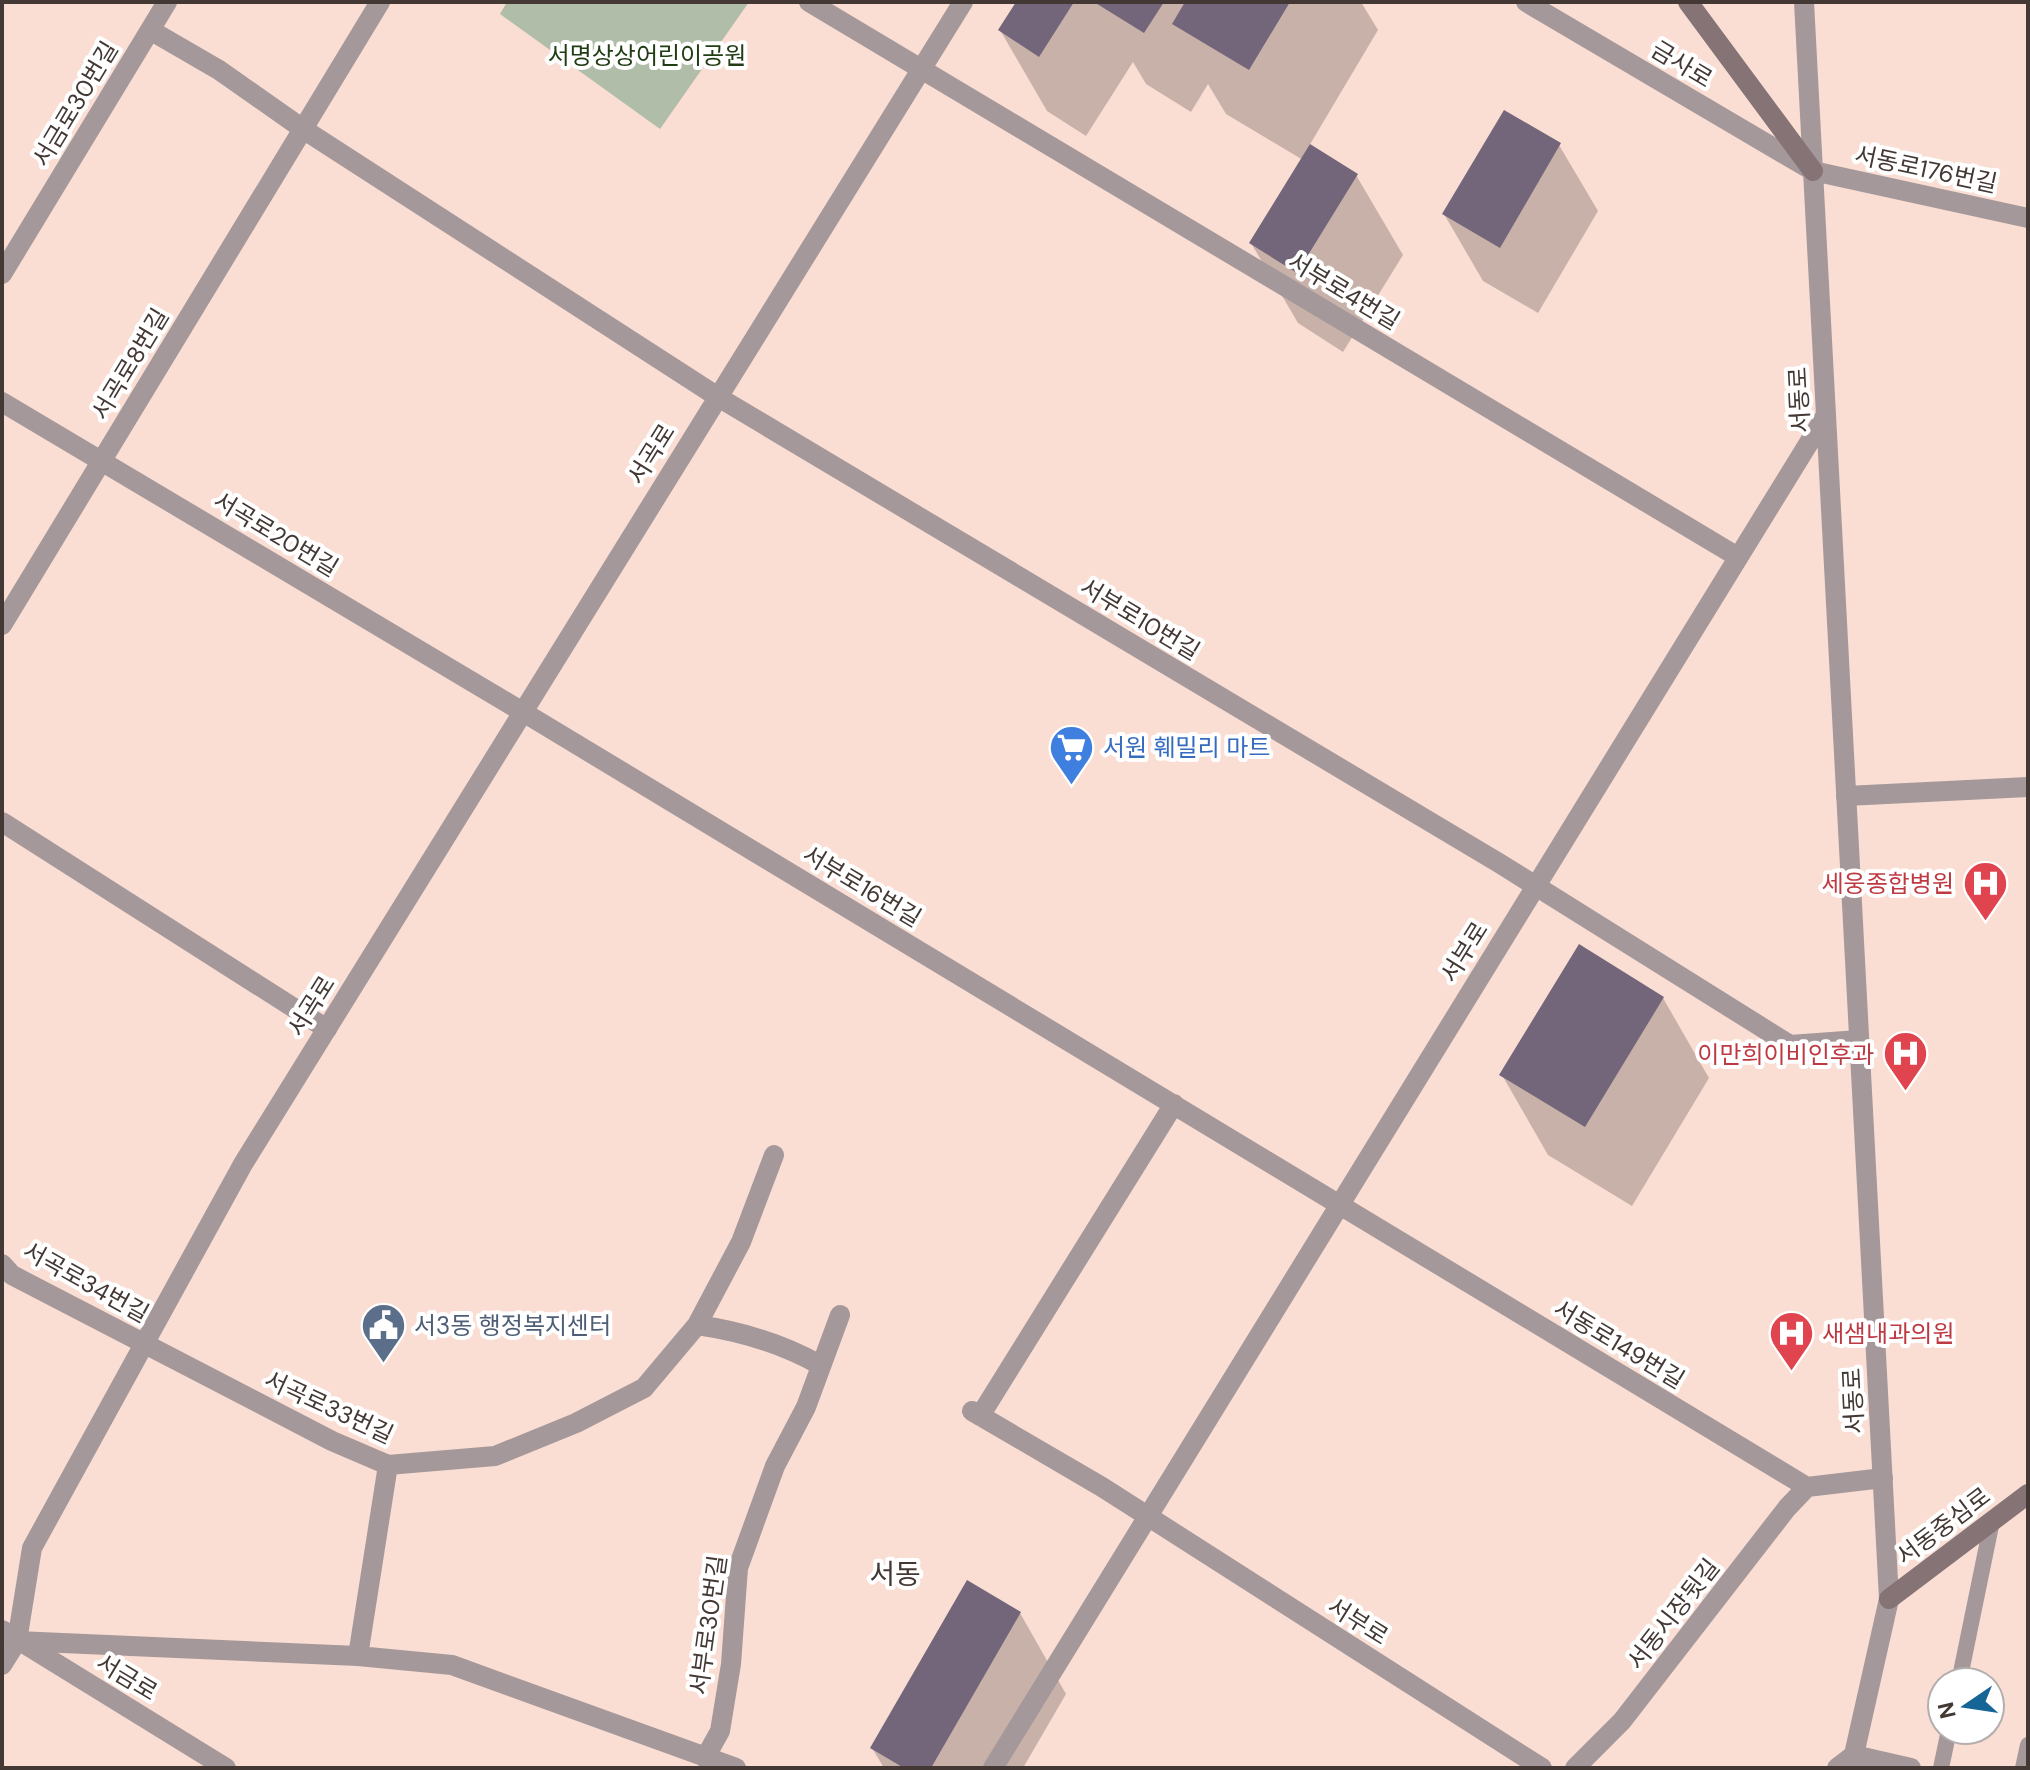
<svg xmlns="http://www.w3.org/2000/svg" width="2030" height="1770" viewBox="0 0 2030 1770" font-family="'DM Sans','Noto Sans KR',sans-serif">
  <rect width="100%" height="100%" fill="#faded3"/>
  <!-- green -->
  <path fill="#afbda9" d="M507 2H749L660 129 500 14Z"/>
  <!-- shadow -->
  <path fill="#0003" d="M1018 2H1361L1378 30 1309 146 1356 175 1403 255 1343 352 1298 323 1251 243 1303 160 1226 114 1208 84 1191 112 1146 84 1133 62 1086 136 1047 111 1000 30Z
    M1559 145 1598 211 1538 313 1483 281 1444 214Z
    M1663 998 1709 1078 1632 1206 1548 1155 1502 1075Z
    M1020 1613 1066 1694 1023 1768H884L872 1748Z"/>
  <!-- building -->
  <path fill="#73667a" d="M1016 2H1074L1039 57 998 30Z
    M1094 2H1164L1144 33Z
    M1185 2H1290L1249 70 1172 24Z
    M1504 110 1561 143 1500 248 1442 214Z
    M1310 144 1358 174 1297 273 1249 243Z
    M1579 944 1664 997 1585 1127 1499 1075Z
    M967 1580 1021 1612 931 1768H904L870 1748Z"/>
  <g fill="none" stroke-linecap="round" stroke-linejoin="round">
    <!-- service -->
    <path stroke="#a5989a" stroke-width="16" d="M1959 1682 1992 1521
      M1941 1768 1949 1730
      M2023 1768 2028 1745"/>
    <!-- minor -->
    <path stroke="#a5989a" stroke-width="20" d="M809 2 1738 557
      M150 30 219 70 303 129 718 397 1499 863 1790 1045 1859 1040
      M2 274 167 2
      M2 402 523 712 1807 1487 1883 1478
      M2 625 380 2
      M1846 796 2028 787
      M2 822 327 1029
      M2 1264 12 1275 332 1441 388 1465 495 1456 576 1423 644 1388 697 1325 741 1242 774 1155
      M697 1325C739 1331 783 1344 820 1365
      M972 1411 1102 1487 1542 1768
      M980 1416 1174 1104
      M358 1656 388 1465
      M2 1665 17 1641 358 1656 452 1665 736 1768
      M705 1758 720 1731 731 1664 738 1568 775 1466 806 1407 840 1315
      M1575 1768 1622 1721 1787 1508 1807 1487
      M1837 1768 1854 1755 1911 1768"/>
    <!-- tertiary -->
    <path stroke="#a5989a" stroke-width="20" d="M1526 2 1813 171 2028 218
      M1804 2 1889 1599 1851 1768
      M2 1630 226 1768
      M17 1641 32 1548 243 1164 963 2
      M993 1768 1826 415"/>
    <!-- secondary -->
    <path stroke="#857376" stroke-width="20" d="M1688 2 1813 171
      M1889 1599 2028 1494"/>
  </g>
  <!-- icons -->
  <defs>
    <symbol id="supermarket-pin" viewBox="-11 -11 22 30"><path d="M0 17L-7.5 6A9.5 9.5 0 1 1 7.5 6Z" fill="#3f7fe0" stroke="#fff"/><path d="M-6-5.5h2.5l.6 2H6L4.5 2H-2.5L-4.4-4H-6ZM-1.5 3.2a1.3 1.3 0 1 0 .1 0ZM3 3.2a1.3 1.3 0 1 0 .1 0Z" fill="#fff"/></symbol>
    <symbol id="hospital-pin" viewBox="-11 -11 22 30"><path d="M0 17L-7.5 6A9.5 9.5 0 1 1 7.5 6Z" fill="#e0444e" stroke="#fff"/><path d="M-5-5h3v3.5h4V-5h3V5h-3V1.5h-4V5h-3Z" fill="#fff"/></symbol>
    <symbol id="civic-pin" viewBox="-11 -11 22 30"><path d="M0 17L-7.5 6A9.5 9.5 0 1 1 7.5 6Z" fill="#5c6f8a" stroke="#fff"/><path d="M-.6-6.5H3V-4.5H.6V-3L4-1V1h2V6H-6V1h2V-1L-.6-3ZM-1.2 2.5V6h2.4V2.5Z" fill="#fff"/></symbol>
  </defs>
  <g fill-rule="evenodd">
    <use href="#supermarket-pin" x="1046" y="722" width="51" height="69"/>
    <use href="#hospital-pin" x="1960" y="858" width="51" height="69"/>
    <use href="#hospital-pin" x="1880" y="1028" width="51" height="69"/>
    <use href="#civic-pin" x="358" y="1300" width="51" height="69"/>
    <use href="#hospital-pin" x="1766" y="1308" width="51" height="69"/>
  </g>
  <g text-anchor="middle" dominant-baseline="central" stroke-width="8" stroke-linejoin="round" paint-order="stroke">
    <!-- park labels -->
    <g font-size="24" fill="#213d13" stroke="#fff">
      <text x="647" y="55">서명상상어린이공원</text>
    </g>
    <!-- street labels -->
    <g font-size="24" fill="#433834" stroke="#fff">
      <text transform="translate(1682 64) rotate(31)">금사로</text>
      <text transform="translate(75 104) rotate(-59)">서금로30번길</text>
      <text transform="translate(1926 169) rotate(12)">서동로176번길</text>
      <text transform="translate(1344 291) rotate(31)">서부로4번길</text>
      <text transform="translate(130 364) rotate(-59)">서곡로8번길</text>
      <text transform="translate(1799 400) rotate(-93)">서동로</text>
      <text transform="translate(651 454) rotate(-58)">서곡로</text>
      <text transform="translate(276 534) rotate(31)">서곡로20번길</text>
      <text transform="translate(1140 619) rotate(31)">서부로10번길</text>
      <text transform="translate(862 886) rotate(31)">서부로16번길</text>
      <text transform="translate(1464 952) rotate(-58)">서부로</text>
      <text transform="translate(311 1006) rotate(-58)">서곡로</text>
      <text transform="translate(86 1282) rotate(29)">서곡로34번길</text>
      <text transform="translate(1619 1344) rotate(31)">서동로149번길</text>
      <text transform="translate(1853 1401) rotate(-93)">서동로</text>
      <text transform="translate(329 1407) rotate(25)">서곡로33번길</text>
      <text transform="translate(1943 1526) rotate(-37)">서동중심로</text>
      <text transform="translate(1673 1614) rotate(-52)">서동시장뒷길</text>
      <text transform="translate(1358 1621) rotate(32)">서부로</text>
      <text transform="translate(708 1625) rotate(-82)">서부로30번길</text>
      <text transform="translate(127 1677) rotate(31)">서금로</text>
    </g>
    <!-- shop labels -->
    <g font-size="24" fill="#366cbe" stroke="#fff" text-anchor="start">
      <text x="1103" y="747">서원 훼밀리 마트</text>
    </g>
    <!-- health labels -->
    <g font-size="24" fill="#be3a42" stroke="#fff" text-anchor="end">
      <text x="1954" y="883">세웅종합병원</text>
      <text x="1874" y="1054">이만희이비인후과</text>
      <text x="1822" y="1333" text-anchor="start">새샘내과의원</text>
    </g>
    <!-- service labels -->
    <g font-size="24" fill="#4e5e75" stroke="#fff" text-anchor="start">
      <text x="414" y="1325">서3동 행정복지센터</text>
    </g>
    <!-- quarter labels -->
    <g font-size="28" fill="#433834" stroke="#fff">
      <text x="895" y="1574">서동</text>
    </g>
  </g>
  <!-- border -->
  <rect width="2030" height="1770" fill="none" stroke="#433834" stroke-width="8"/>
  <!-- north arrow -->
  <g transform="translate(1966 1706) rotate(257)"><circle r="38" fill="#ffffff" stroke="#b4afae" stroke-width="2"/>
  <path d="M0-6L14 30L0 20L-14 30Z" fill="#166597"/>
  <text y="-12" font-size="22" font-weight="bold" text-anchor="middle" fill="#433834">N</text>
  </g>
</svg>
